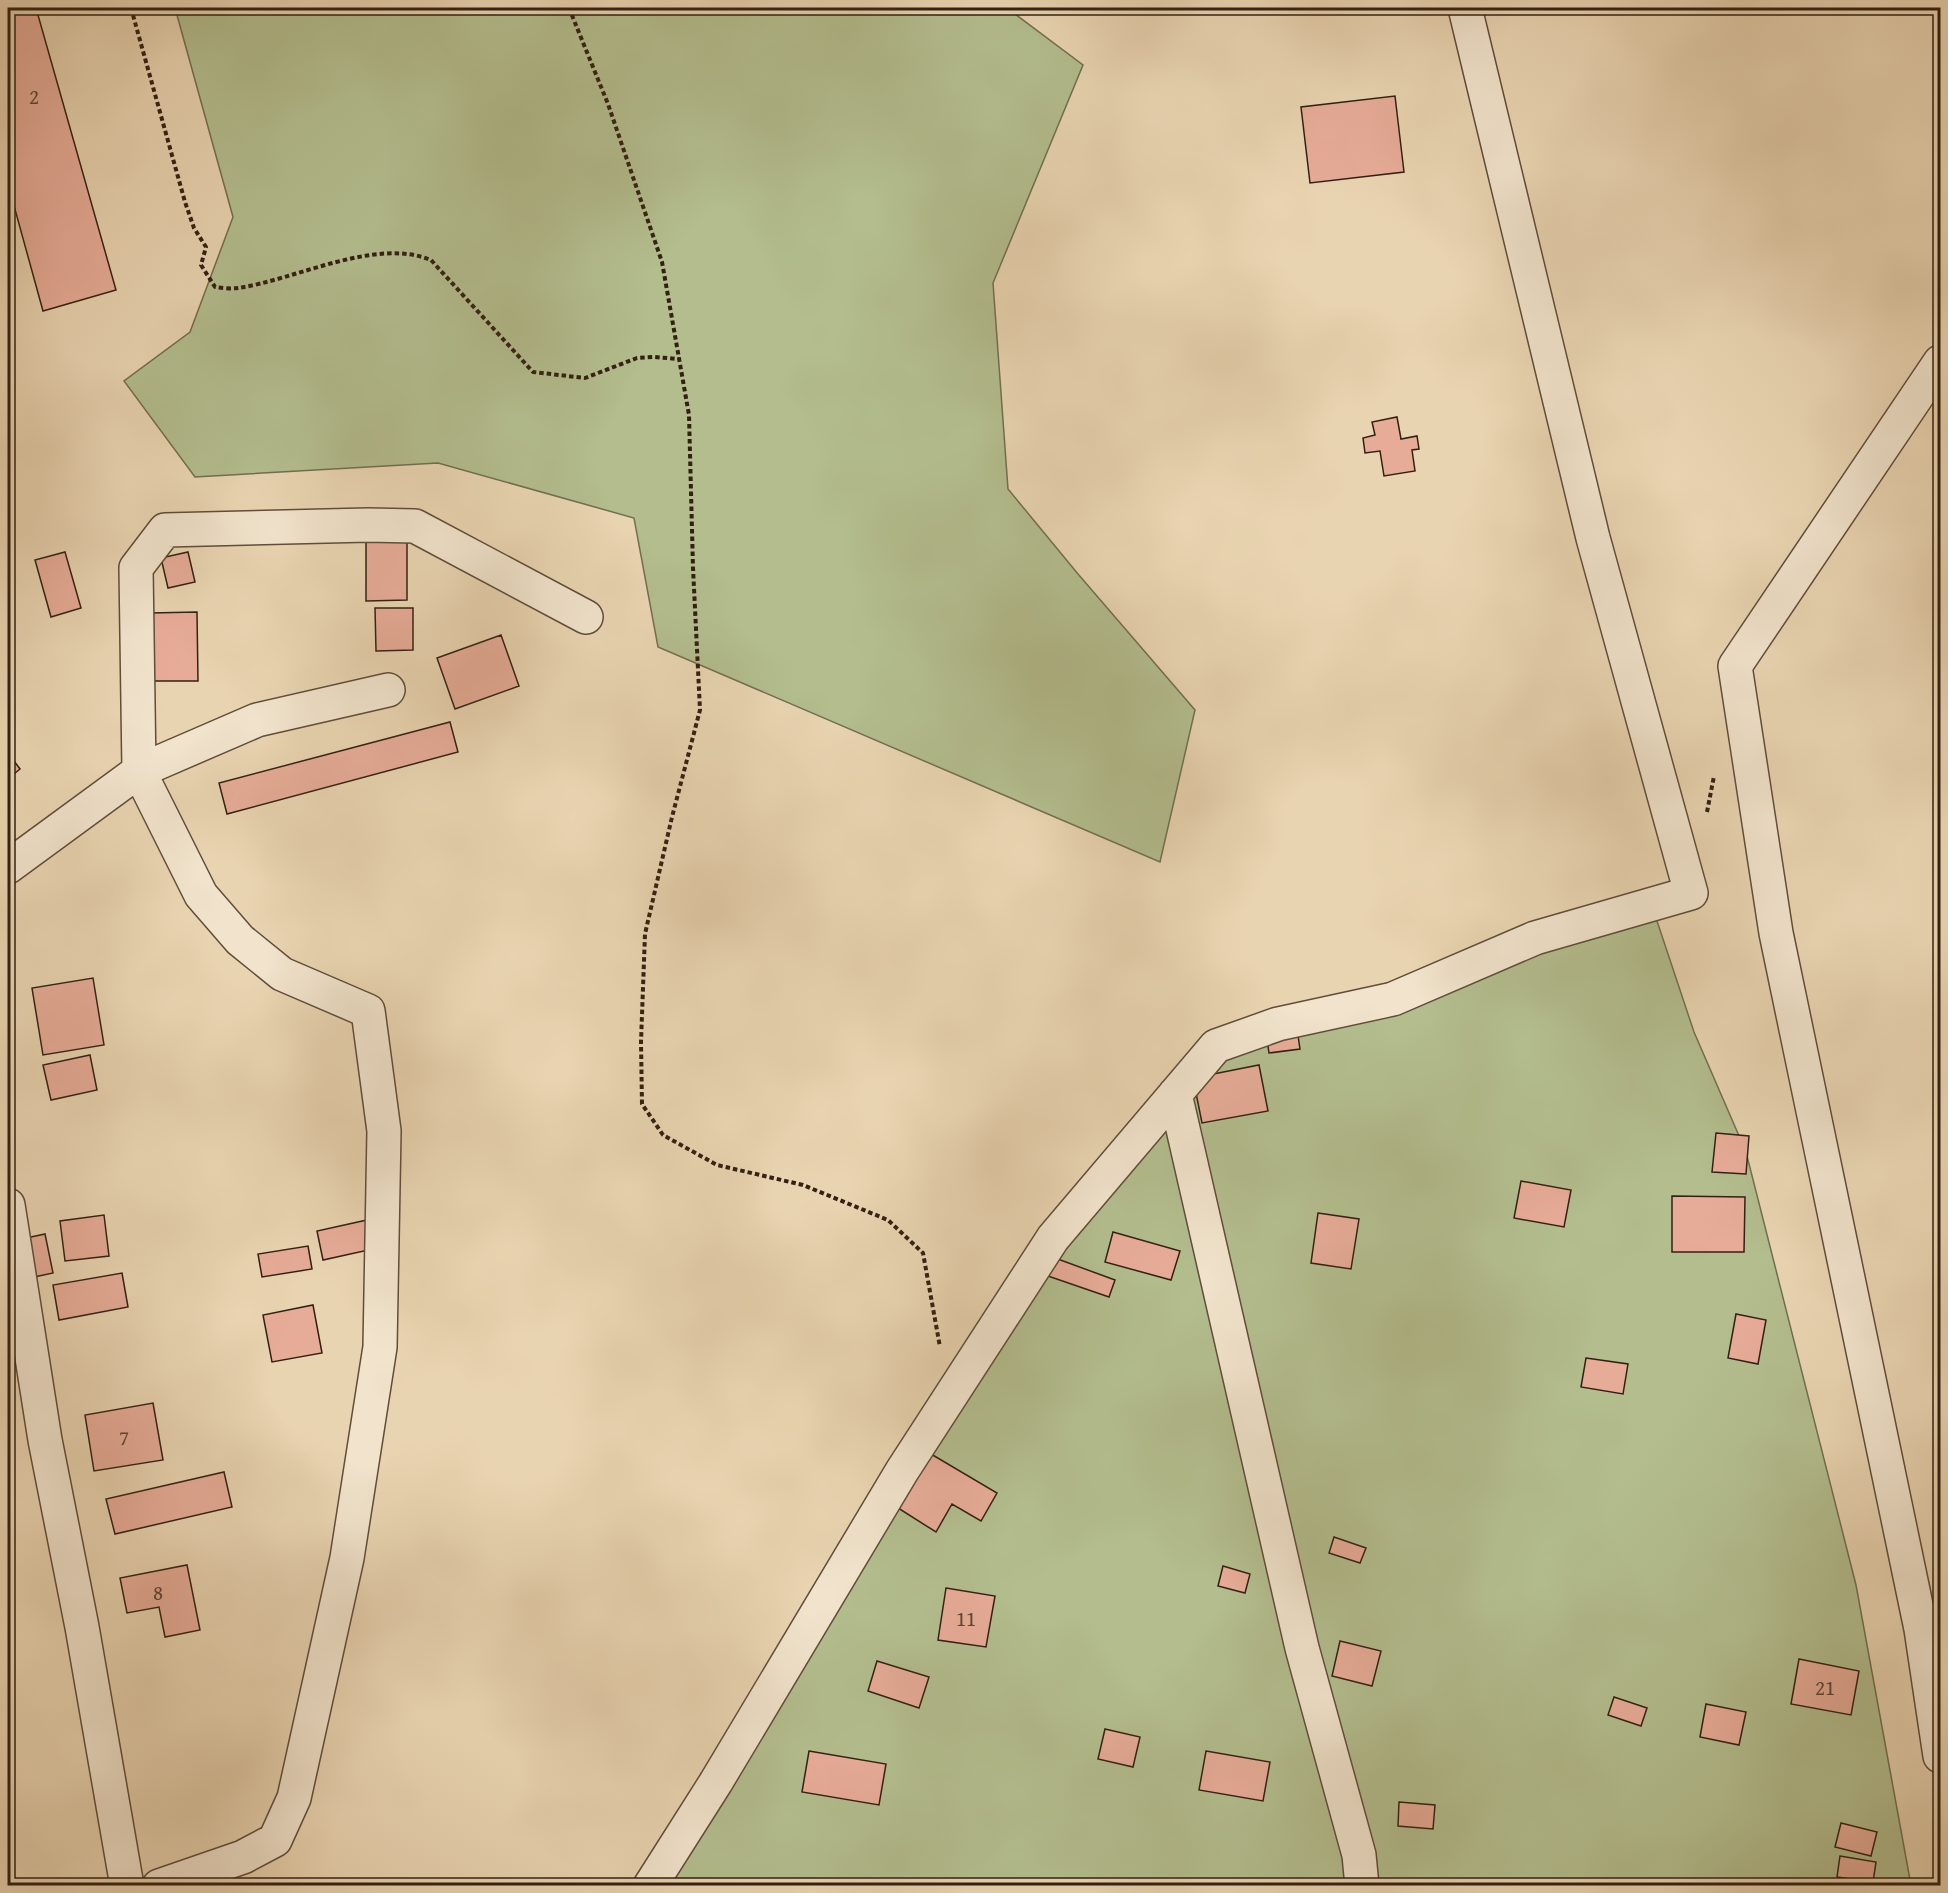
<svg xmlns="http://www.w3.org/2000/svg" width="1948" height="1893" viewBox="0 0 1948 1893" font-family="'Gentium Book Plus',serif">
  <rect width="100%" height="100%" fill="#e9d4b1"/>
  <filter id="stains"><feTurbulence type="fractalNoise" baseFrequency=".00333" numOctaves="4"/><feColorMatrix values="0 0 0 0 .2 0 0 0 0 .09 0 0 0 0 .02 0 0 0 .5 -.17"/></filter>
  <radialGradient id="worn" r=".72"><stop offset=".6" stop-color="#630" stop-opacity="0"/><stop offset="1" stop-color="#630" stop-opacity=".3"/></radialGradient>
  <!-- green -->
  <path fill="#b3bd8e" stroke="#736e50" stroke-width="1.5" d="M175 8H1007L1083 65 993 283 1008 489 1078 574 1195 710 1160 862 658 647 634 518 438 463 195 477 124 381 190 332 233 217Z
    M1654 912 1694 1032 1746 1152 1856 1585 1911 1885 650 1886 971 1346 1230 1033 1407 989 1560 913Z"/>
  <!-- building -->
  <path fill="#e7ac98" stroke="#332012" stroke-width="1.5" d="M8 8H36L116 290 43 311 8 184Z
    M1395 96 1404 172 1310 183 1301 107Z
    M1397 417 1401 439 1417 436 1419 449 1412 450 1415 471 1384 476 1380 451 1365 453 1363 438 1375 435 1372 422Z
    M366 533H407V600L366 601Z
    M65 552 81 608 51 617 35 560Z
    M188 552 195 582 168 588 161 558Z
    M375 608H413V650L376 651Z
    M197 612 198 681H152L150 613Z
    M501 635 519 686 455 709 437 658Z
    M450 722 458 752 227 814 219 783Z
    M8 753 20 769 8 779Z
    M93 978 104 1045 43 1055 32 988Z
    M1297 1029 1300 1049 1269 1053 1266 1033Z
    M90 1055 97 1090 51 1100 43 1065Z
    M1259 1065 1268 1111 1202 1123 1193 1078Z
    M1716 1133 1749 1136 1746 1174 1712 1172Z
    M1521 1181 1571 1190 1564 1227 1514 1218Z
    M1672 1196 1745 1197 1744 1252H1672Z
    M1318 1213 1359 1219 1351 1269 1311 1263Z
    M104 1215 109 1256 65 1261 60 1221Z
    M367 1220 373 1249 323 1260 317 1231Z
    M1113 1232 1180 1251 1171 1280 1105 1262Z
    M45 1234 53 1273 25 1279 17 1240Z
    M308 1246 312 1269 262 1277 258 1254Z
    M1055 1258 1115 1280 1109 1297 1048 1276Z
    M122 1273 128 1307 59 1320 53 1285Z
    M313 1305 322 1353 272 1362 263 1315Z
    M1736 1314 1766 1320 1758 1364 1728 1358Z
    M1586 1358 1628 1364 1623 1394 1581 1387Z
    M153 1403 163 1460 94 1471 85 1415Z
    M931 1454 997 1493 981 1521 952 1504 936 1532 898 1508Z
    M224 1472 232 1507 115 1534 106 1499Z
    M1334 1537 1366 1548 1360 1563 1329 1553Z
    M187 1565 200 1630 165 1637 159 1607 127 1613 120 1578Z
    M1223 1566 1250 1574 1245 1593 1218 1586Z
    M946 1588 995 1596 986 1647 938 1640Z
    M1340 1641 1381 1651 1372 1686 1332 1676Z
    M1799 1659 1859 1671 1851 1715 1791 1704Z
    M877 1661 929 1677 919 1708 868 1691Z
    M1614 1697 1647 1708 1641 1726 1608 1715Z
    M1706 1704 1746 1712 1739 1745 1700 1737Z
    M1105 1729 1140 1737 1133 1767 1098 1759Z
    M809 1751 886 1764 879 1805 802 1792Z
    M1206 1751 1270 1762 1263 1801 1199 1790Z
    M1399 1802 1435 1805 1433 1829 1398 1826Z
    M1841 1823 1877 1832 1871 1856 1835 1847Z
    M1840 1856 1876 1862 1873 1882 1837 1877Z"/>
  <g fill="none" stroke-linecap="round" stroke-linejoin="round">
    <defs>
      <path id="minor" d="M1940 362 1735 666 1776 933 1921 1629 1940 1756
        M8 867 139 771 136 568 165 530 368 525 415 526 586 617
        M1175 1094 1302 1648 1359 1855 1362 1886
        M8 1205 45 1440 82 1627 127 1886
        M159 1886 243 1857 275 1840 294 1798 347 1558 380 1347 384 1131 368 1011 282 974 240 940 201 895 139 771 257 720 388 690
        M650 1886 716 1782 902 1471 1053 1238 1216 1046 1278 1024 1393 999 1535 938 1691 893 1593 538 1465 8"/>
    </defs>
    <!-- minor casing -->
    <use href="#minor" stroke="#604d3a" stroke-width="36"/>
    <!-- path -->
    <path stroke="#332012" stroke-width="4" stroke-dasharray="4.5 3" stroke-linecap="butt" d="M131 8 185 202 194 228 206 247 201 265 215 287C222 288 231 289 238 288 295 280 375 237 431 260L533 372 585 378 637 358 654 357 679 359
      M569 8 608 104 662 262 689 415 693 568 700 710 672 817 645 934 641 1042 642 1104 663 1135 717 1165 803 1185 888 1220 923 1253 940 1347
      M1707 812 1714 776"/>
    <!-- minor -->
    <use href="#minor" stroke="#f1e3cc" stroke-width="33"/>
  </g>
  <g text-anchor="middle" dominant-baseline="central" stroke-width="4.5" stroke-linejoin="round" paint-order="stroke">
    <!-- number labels -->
    <g font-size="21" fill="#604334">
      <text x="34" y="96">2</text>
      <text x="124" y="1437">7</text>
      <text x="158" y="1592">8</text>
      <text x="966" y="1618">11</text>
      <text x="1825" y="1687">21</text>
    </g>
  </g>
  <!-- margin -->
  <rect width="1948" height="1893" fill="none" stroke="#e9d4b1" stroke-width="30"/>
  <rect x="9" y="9" width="1930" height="1875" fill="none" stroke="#332012" stroke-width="3"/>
  <rect x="15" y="15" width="1918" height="1863" fill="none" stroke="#332012" stroke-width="1.5"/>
  <rect width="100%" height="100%" filter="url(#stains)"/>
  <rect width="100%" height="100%" fill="url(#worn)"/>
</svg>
